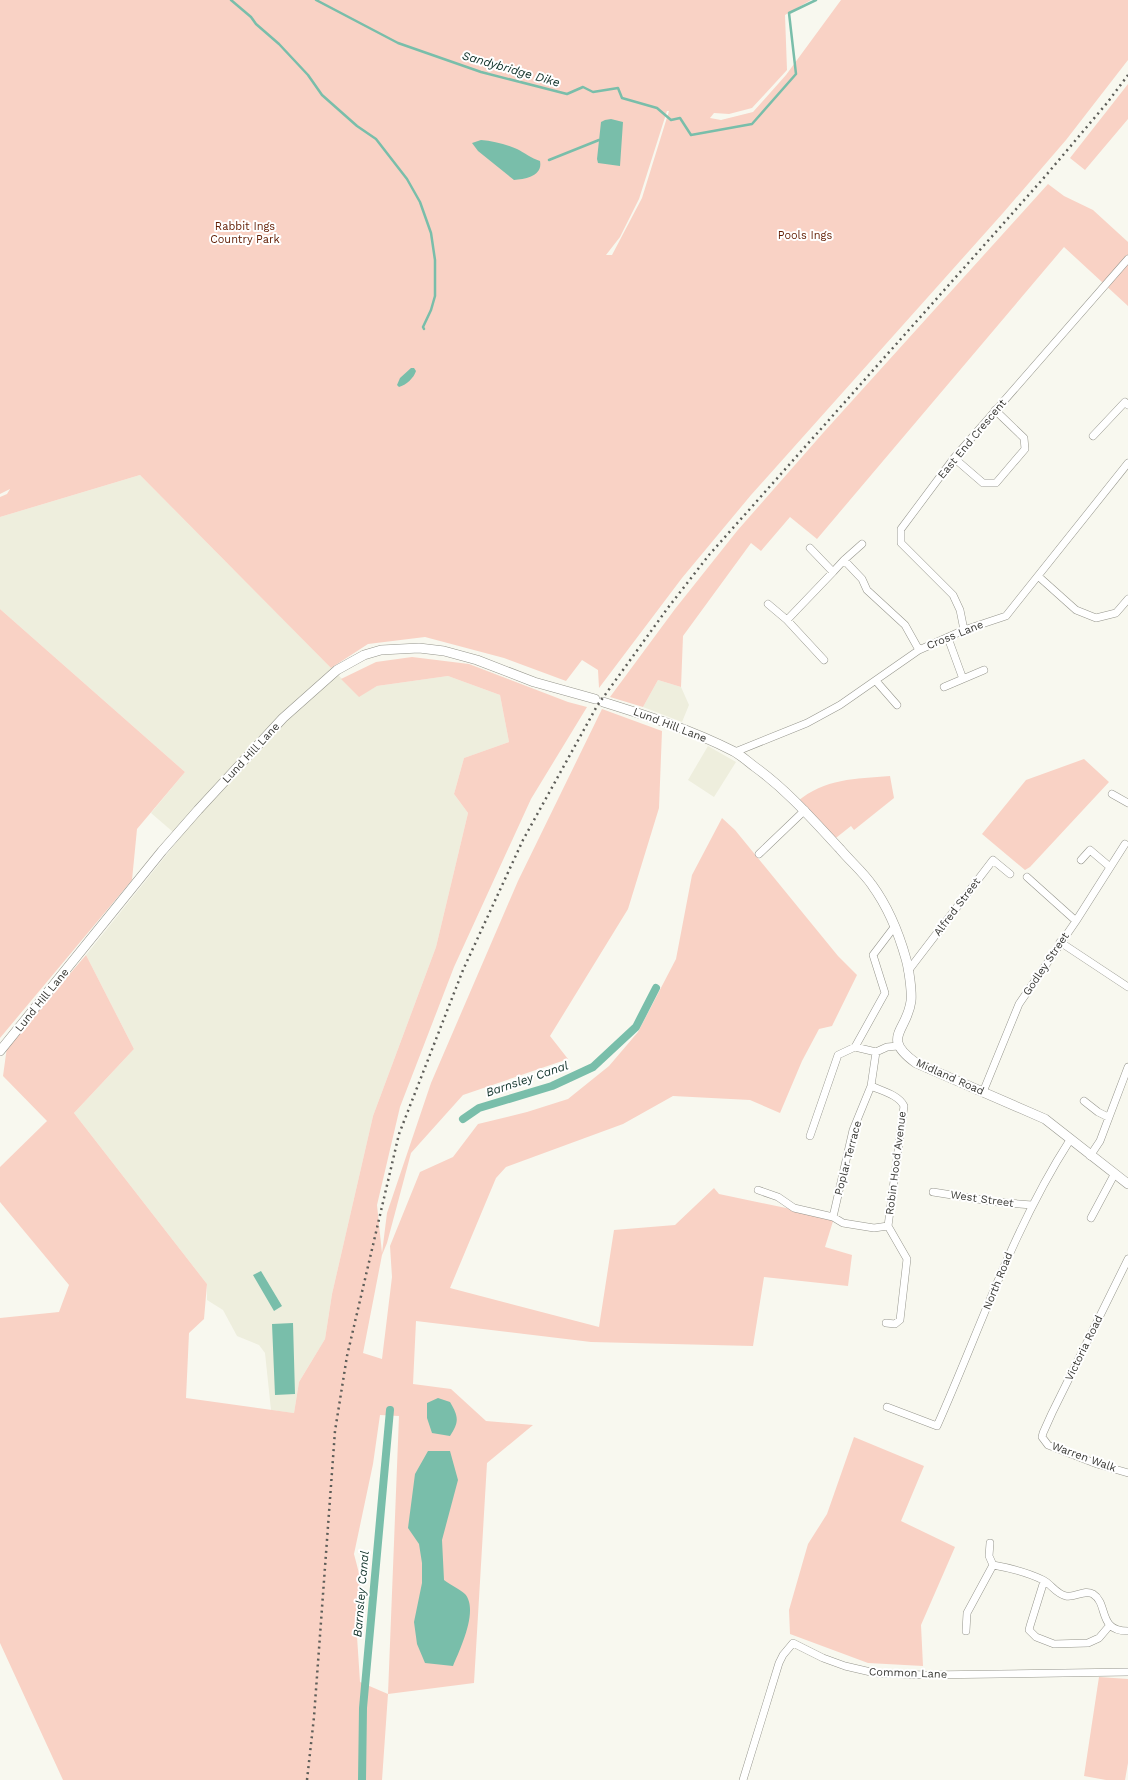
<svg xmlns="http://www.w3.org/2000/svg" width="1128" height="1780" viewBox="0 0 1128 1780" font-family="'Work Sans',sans-serif">
  <rect width="100%" height="100%" fill="#f8f8ef"/>
  <!-- built -->
  <path fill="#eed" d="M140 475 359 696 377 686 448 676 500 695 509 742 464 758 454 794 468 813 436 947 373 1116 332 1294 325 1339 299 1382 294 1413 271 1410 265 1353 259 1345 237 1336 223 1310 207 1300V1284L74 1113 134 1049 86 955 180 838 151 813 185 772 0 609V517Z
    M658 680 681 687 689 705 682 722 643 707Z
    M708 746 736 762 714 797 688 780Z"/>
  <!-- green -->
  <path fill="#f9d2c5" fill-rule="evenodd" d="M0 0H811L785 15 787 70 752 108 729 114 714 113 710 118 721 120 753 112 786 75 841 0H1128V60L1066 140 1003 213 751 495 682 578 599 688 598 670 582 660 566 681 504 658 425 637 368 644 331 668 140 475 0 517V497L7 494 10 489 0 494ZM667 111H669L642 198 612 255H606L620 237 639 199Z
    M1128 84V119L1085 170 1070 158Z
    M1048 184 1064 196 1093 210 1128 242V306L1064 247 817 539 790 517 761 551 751 543 683 636 681 687 658 680 643 707 610 697 675 609 737 531 823 433Z
    M0 609 185 772 137 829 132 880 0 1038Z
    M412 657 469 664 568 702 587 707 531 799 454 967 400 1107 377 1205 382 1253 387 1213 431 1083 518 881 602 709 662 731 659 808 628 909 550 1036 568 1059 463 1095 411 1153 387 1243 382 1255 363 1353 382 1359 392 1277 390 1246 420 1172 453 1157 478 1124 527 1112 568 1099 609 1066 638 1032 676 959 692 875 722 818 735 830 838 956 857 975 832 1026 819 1029 802 1061 780 1113 750 1100 673 1096 623 1124 506 1167 496 1178 450 1288 599 1327 614 1230 675 1225 714 1188 719 1194 834 1218 825 1247 852 1255 848 1286 764 1277 753 1346 591 1342 416 1321 413 1384 451 1389 486 1421 533 1425 487 1463 474 1683 388 1694 382 1780H63L0 1643V1318L59 1312 69 1285 0 1202V1167L47 1121 3 1076 7 1047 86 955 134 1049 74 1113 207 1284 204 1319 189 1333 186 1398 294 1413 299 1382 325 1339 332 1294 373 1116 436 947 468 813 454 794 464 758 509 742 500 695 448 676 377 686 359 697 341 679 376 662ZM380 1415 399 1416 388 1694 360 1682 356 1621 361 1581 354 1554 373 1464Z
    M1084 759 1109 782 1030 867 1025 870 982 834 1026 780Z
    M890 776 894 798 854 830 851 826 832 841 797 802C825 778 855 779 890 776Z
    M854 1437 924 1466 901 1521 955 1547 921 1625 923 1666 868 1663 790 1634 789 1610 808 1544 827 1514Z
    M1099 1677 1128 1679V1763L1125 1780H1106L1084 1776Z"/>
  <!-- water -->
  <path fill="#79beaa" d="M611 119 623 122 620 166 598 163 597 159 601 122 605 120Z
    M481 140C493 141 506 144 517 149 525 153 531 158 540 161 543 176 525 179 514 180L478 151 472 143Z
    M411 368H414L416 371C414 378 406 385 399 387L397 385 400 378Z
    M261 1271 282 1306 274 1311 253 1275Z
    M293 1323 295 1394 275 1395 272 1324Z
    M438 1398 450 1402C459 1417 459 1422 450 1436L432 1433 427 1418V1403Z
    M428 1451H450L458 1480 442 1540 444 1580C450 1585 460 1589 465 1594 479 1610 460 1649 453 1666L425 1663 417 1644 414 1622 422 1583V1563L419 1544 408 1528 415 1474Z"/>
  <g fill="none" stroke-linecap="round" stroke-linejoin="round">
    <!-- stream -->
    <path stroke="#79beaa" stroke-width="2.5" d="M231 0 251 17 256 24 279 44 308 75 322 95 357 126 376 139 407 179 420 202 431 233 435 260V296L431 310 423 327 424 329
      M316 0 398 43 481 72 567 94 583 87 593 92 618 88 622 98 657 108 671 120 680 118 691 135 752 124 796 74 789 13 816 0
      M549 160 599 140"/>
    <!-- canal -->
    <path stroke="#79beaa" stroke-width="8" d="M463 1119 479 1108 552 1086 593 1067 636 1027 656 988
      M362 1780 363 1708 390 1410"/>
    <defs>
      <path id="minor" d="M1093 436 1125 402 1128 405
        M954 458 983 483H996L1025 449 1024 438 995 410
        M810 548 833 572 844 560 862 579 867 590 905 625 919 650
        M844 560 862 544
        M1038 576 1076 610 1096 618 1116 613 1128 599
        M768 604 787 620 824 660
        M787 620 833 572
        M964 630 960 610 953 595 901 543V529L954 458 1128 259
        M948 638 963 679
        M876 681 897 705
        M944 687 984 670
        M735 752 807 723 840 705 919 650 964 630 1006 616 1128 463
        M1112 794 1128 803
        M759 854 805 810
        M1081 860 1090 850 1110 867
        M1027 877 1076 921
        M1060 942 1128 987
        M908 971 993 860 1010 874
        M855 1047 885 993 873 955 895 926
        M983 1092 1019 1004 1076 921 1125 844
        M1084 1101 1098 1112 1108 1117
        M810 1136 838 1055 855 1047 876 1052
        M1090 1156 1100 1141 1128 1067
        M758 1190 778 1197 794 1208 833 1217 843 1223 874 1228 888 1226 904 1106C899 1095 882 1091 871 1086
        M933 1192 996 1202 1032 1205
        M833 1217 853 1130 871 1086 876 1052 887 1047 898 1046
        M1091 1218 1114 1175
        M1128 1259 1052 1413 1043 1433 1042 1437 1048 1445 1097 1464 1128 1473
        M886 1323 895 1324 900 1320 907 1259 888 1226
        M887 1407 937 1426C980 1330 1012 1230 1070 1140
        M990 1543 989 1556 993 1565C1010 1568 1027 1572 1043 1580 1051 1584 1056 1594 1066 1596 1075 1598 1084 1589 1093 1594 1109 1604 1097 1631 1128 1631
        M1044 1581 1030 1626 1029 1630 1036 1637 1054 1644 1088 1643 1099 1638 1110 1625
        M966 1631 967 1613 993 1565
        M743 1780 779 1663 783 1655 793 1643 823 1658 845 1666 875 1673 926 1675 1128 1672"/>
      <path id="major" d="M603 702C648 716 692 730 733 751 741 755 748 762 755 767 788 791 813 820 840 849 850 861 863 872 872 885 888 907 899 934 906 959 909 969 912 992 911 1001 907 1032 880 1037 916 1063L1045 1119 1128 1184
        M0 1051 162 851 198 810 283 718 337 670 364 655 381 650 419 648 444 651 477 660 534 682 595 699"/>
    </defs>
    <!-- minor casing -->
    <use href="#minor" stroke="#96968d" stroke-width="8"/>
    <!-- major casing -->
    <use href="#major" stroke="#96968d" stroke-width="10"/>
    <!-- minor -->
    <use href="#minor" stroke="#fff" stroke-width="7"/>
    <!-- major -->
    <use href="#major" stroke="#fff" stroke-width="9"/>
    <!-- rail -->
    <path stroke="#5d5d58" stroke-width="2.5" stroke-dasharray="2 4" stroke-linecap="butt" d="M307 1780 314 1717 335 1431 347 1356 399 1134 463 970 523 840 597 706 667 609 709 555 1042 180 1107 103 1128 75"/>
  </g>
  <g text-anchor="middle" dominant-baseline="central" stroke-width="4" stroke-linejoin="round" paint-order="stroke">
    <!-- park labels -->
    <g font-size="11" fill="#601b00" stroke="#fff">
      <text x="245" y="226">Rabbit Ings<tspan x="245" dy="13">Country Park</tspan></text>
      <text x="805" y="235">Pools Ings</text>
    </g>
    <!-- street labels -->
    <g font-size="11" fill="#393935" stroke="#fff">
      <text transform="translate(972 439) rotate(-50)">East End Crescent</text>
      <text transform="translate(955 635) rotate(-22)">Cross Lane</text>
      <text transform="translate(670 725) rotate(21)">Lund Hill Lane</text>
      <text transform="translate(251 753) rotate(-47)">Lund Hill Lane</text>
      <text transform="translate(957 907) rotate(-53)">Alfred Street</text>
      <text transform="translate(1046 964) rotate(-56)">Godley Street</text>
      <text transform="translate(42 1000) rotate(-51)">Lund Hill Lane</text>
      <text transform="translate(950 1077) rotate(24)">Midland Road</text>
      <text transform="translate(848 1158) rotate(-75)">Poplar Terrace</text>
      <text transform="translate(896 1163) rotate(-83)">Robin Hood Avenue</text>
      <text transform="translate(982 1199) rotate(8)">West Street</text>
      <text transform="translate(998 1281) rotate(-68)">North Road</text>
      <text transform="translate(1084 1348) rotate(-64)">Victoria Road</text>
      <text transform="translate(1084 1457) rotate(20)">Warren Walk</text>
      <text transform="translate(908 1673) rotate(2)">Common Lane</text>
    </g>
    <!-- water labels -->
    <g font-size="12" font-style="italic" fill="#10322a" stroke="#fff">
      <text transform="translate(511 69) rotate(16)">Sandybridge Dike</text>
      <text transform="translate(527 1079) rotate(-19)">Barnsley Canal</text>
      <text transform="translate(361 1594) rotate(-85)">Barnsley Canal</text>
    </g>
  </g>
</svg>
